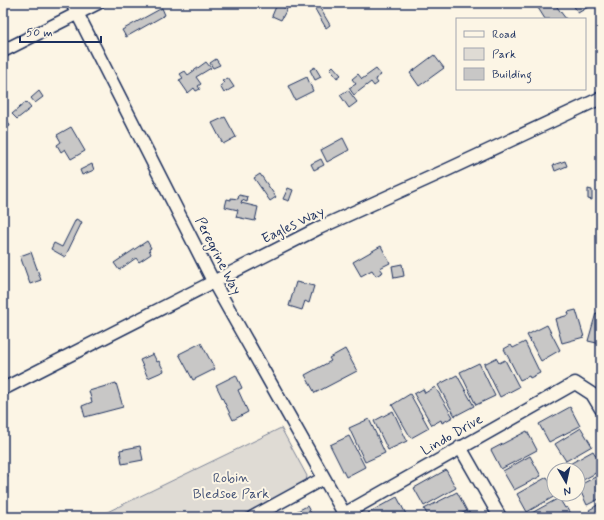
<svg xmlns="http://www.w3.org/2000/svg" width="604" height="520" viewBox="0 0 604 520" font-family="Mynerve,sans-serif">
  <rect width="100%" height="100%" fill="#fcf5e5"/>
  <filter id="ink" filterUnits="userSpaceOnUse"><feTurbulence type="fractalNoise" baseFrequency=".025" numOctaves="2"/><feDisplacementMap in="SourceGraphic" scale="8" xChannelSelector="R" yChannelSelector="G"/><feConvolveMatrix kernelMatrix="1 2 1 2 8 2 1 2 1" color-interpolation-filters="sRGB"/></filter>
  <g filter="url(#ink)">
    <!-- green -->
    <path fill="#dfdbd4" stroke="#7d8599" d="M281 428 307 476 306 481 239 517H97Z"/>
    <!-- building -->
    <path fill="#c8c7c6" stroke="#1b2f5e" d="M238 3H259L258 6Z
      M314 3H317L330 25 326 28 312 4Z
      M535 3H554L566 19H545Z
      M572 3H595L578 13Z
      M277 4 287 9 281 20 272 16Z
      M162 8 165 15 126 37 122 30Z
      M434 55 444 68 419 86 410 73Z
      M216 59 220 65 213 68 210 63Z
      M206 62 211 68 196 77 201 84 198 86 200 89 196 91 194 88 188 93 179 80 183 78 180 74 185 71 188 75Z
      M333 66 341 75 337 78 330 69Z
      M315 67 321 77 315 80 310 70Z
      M376 69 381 75 375 79 378 83 374 86 371 82 354 95 349 88 356 84 352 79 358 74 362 79Z
      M307 77 313 91 295 100 288 86Z
      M228 78 234 87 224 93 220 86 224 83 222 81Z
      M348 90 357 102 349 108 340 95Z
      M39 91 43 97 35 103 31 98Z
      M26 102 31 108 17 119 12 114Z
      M225 117 236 137 223 144 212 123Z
      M7 119 10 126 3 129V120Z
      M71 127 85 151 71 159 65 149 61 152 57 145 61 142 57 135Z
      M343 138 349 150 327 162 321 150Z
      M321 159 324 165 314 170 311 164Z
      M565 161 567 166 555 171 553 165Z
      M92 164 94 170 82 175 80 170Z
      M260 174 276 197 270 201 254 178Z
      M288 188 293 190 289 201 283 199Z
      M588 189 592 190V200L588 199Z
      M239 195 248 197 247 202 242 200 241 203 258 207 255 221 236 217 238 210 225 207 227 199 231 200V198L238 199Z
      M76 219 82 222 65 257 51 249 54 243 62 247Z
      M147 241 151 248 149 249 151 254 139 262 136 258 119 270 114 263Z
      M381 246 390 263 380 268 383 272 376 276 372 270 361 276 353 262Z
      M31 252 41 280 30 284 20 256Z
      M402 264 404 276 394 278 392 266Z
      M296 282 314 286 309 303 305 301 302 310 289 306Z
      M576 310 584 337 562 343 555 319 569 315 568 312Z
      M596 313 601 314V344L588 341Z
      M547 325 560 350 541 361 527 335Z
      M525 342 540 373 530 378 529 376 520 380 504 349 511 345 513 348Z
      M201 343 215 369 193 380 179 354Z
      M345 349 357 371 315 393 305 375 331 361 329 358Z
      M153 354 157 362 159 361 164 371 148 378 140 360Z
      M496 358 499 363 505 360 519 387 500 397 484 364Z
      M479 363 495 396 476 405 460 372Z
      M236 375 242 388 238 390 248 412 233 420 216 385Z
      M457 375 474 406 455 416 438 385Z
      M116 383 123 407 85 417 82 406 92 402 89 391Z
      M435 387 453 417 442 423 441 420 432 425 414 394 423 389 425 393Z
      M410 394 429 428 411 438 392 405Z
      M570 407 580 426 549 442 539 424Z
      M393 411 407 441 388 450 374 421Z
      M369 419 385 453 365 462 349 428Z
      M581 428 592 446 566 461 555 444Z
      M527 431 537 450 501 469 491 450Z
      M349 436 365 467 346 477 330 445Z
      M140 446 143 460 122 464 120 450Z
      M593 451 601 464V470L578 483V470H569L566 466Z
      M530 456 541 476 514 490 503 471Z
      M3 467 8 477 3 479Z
      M446 470 456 488 424 506 414 488Z
      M601 474V498L587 505 578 486Z
      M547 477 554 489V494L557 495 527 512 517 494Z
      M457 492 467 511 454 517H429L424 509Z
      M397 497 407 516 405 517H370L368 513Z
      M559 498 565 508 567 507 572 515 569 517H529L528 515Z
      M601 503V517H593L589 510Z
      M307 506 313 517H286Z
      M469 512 472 517H461Z"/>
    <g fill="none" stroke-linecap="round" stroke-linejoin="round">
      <defs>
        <path id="street" d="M72 3 213 281 346 517
          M3 51 98 3
          M3 389 319 228 449 169 601 98
          M460 447 500 517
          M344 514 575 383 592 394 601 409
          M253 517 324 478"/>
      </defs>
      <!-- street casing -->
      <use href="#street" stroke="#1b2f5e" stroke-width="15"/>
      <!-- street -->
      <use href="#street" stroke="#fcf5e5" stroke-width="12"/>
    </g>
  </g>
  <g text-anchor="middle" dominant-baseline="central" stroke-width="4" stroke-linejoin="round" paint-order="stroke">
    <!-- street labels -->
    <g font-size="14" fill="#1b2f5e" stroke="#fcf5e5">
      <text transform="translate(293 225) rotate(-26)">Eagles Way</text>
      <text transform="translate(218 256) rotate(63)">Peregrine Way</text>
      <text transform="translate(452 435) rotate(-30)">Lindo Drive</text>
    </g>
    <!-- park labels -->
    <g font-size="14" fill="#425176" stroke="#fcf5e5">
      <text x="231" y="478">Robin<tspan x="231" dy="16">Bledsoe Park</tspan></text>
    </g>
  </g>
  <!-- margin -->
  <rect width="604" height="520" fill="none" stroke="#fcf5e5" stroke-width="16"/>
  <rect x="8" y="8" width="588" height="504" fill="none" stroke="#1b2f5e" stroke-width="1.5" filter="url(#ink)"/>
  <!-- legend -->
  <rect x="456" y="18" width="130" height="72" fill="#fcf5e5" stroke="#a2a6af"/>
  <rect x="464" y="31" width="20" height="6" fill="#fcf5e5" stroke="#a2a6af"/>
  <text x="492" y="38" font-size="12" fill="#1b2f5e">Road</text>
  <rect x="464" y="48" width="20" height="12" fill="#dfdbd4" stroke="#a2a6af"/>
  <text x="492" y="58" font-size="12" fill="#1b2f5e">Park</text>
  <rect x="464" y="68" width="20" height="12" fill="#c8c7c6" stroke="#a2a6af"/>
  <text x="492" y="78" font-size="12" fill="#1b2f5e">Building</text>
  <!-- north arrow -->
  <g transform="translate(566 482) rotate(171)"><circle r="19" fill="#fcf5e5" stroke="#a2a6af"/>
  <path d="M0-3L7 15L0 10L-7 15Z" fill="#1b2f5e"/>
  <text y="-6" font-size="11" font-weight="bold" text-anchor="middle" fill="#1b2f5e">N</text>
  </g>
  <!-- scale -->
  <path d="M20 36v6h81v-6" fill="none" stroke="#1b2f5e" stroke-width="2"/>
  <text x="26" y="36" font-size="12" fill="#1b2f5e" stroke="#fcf5e5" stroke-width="3" paint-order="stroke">50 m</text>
</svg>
